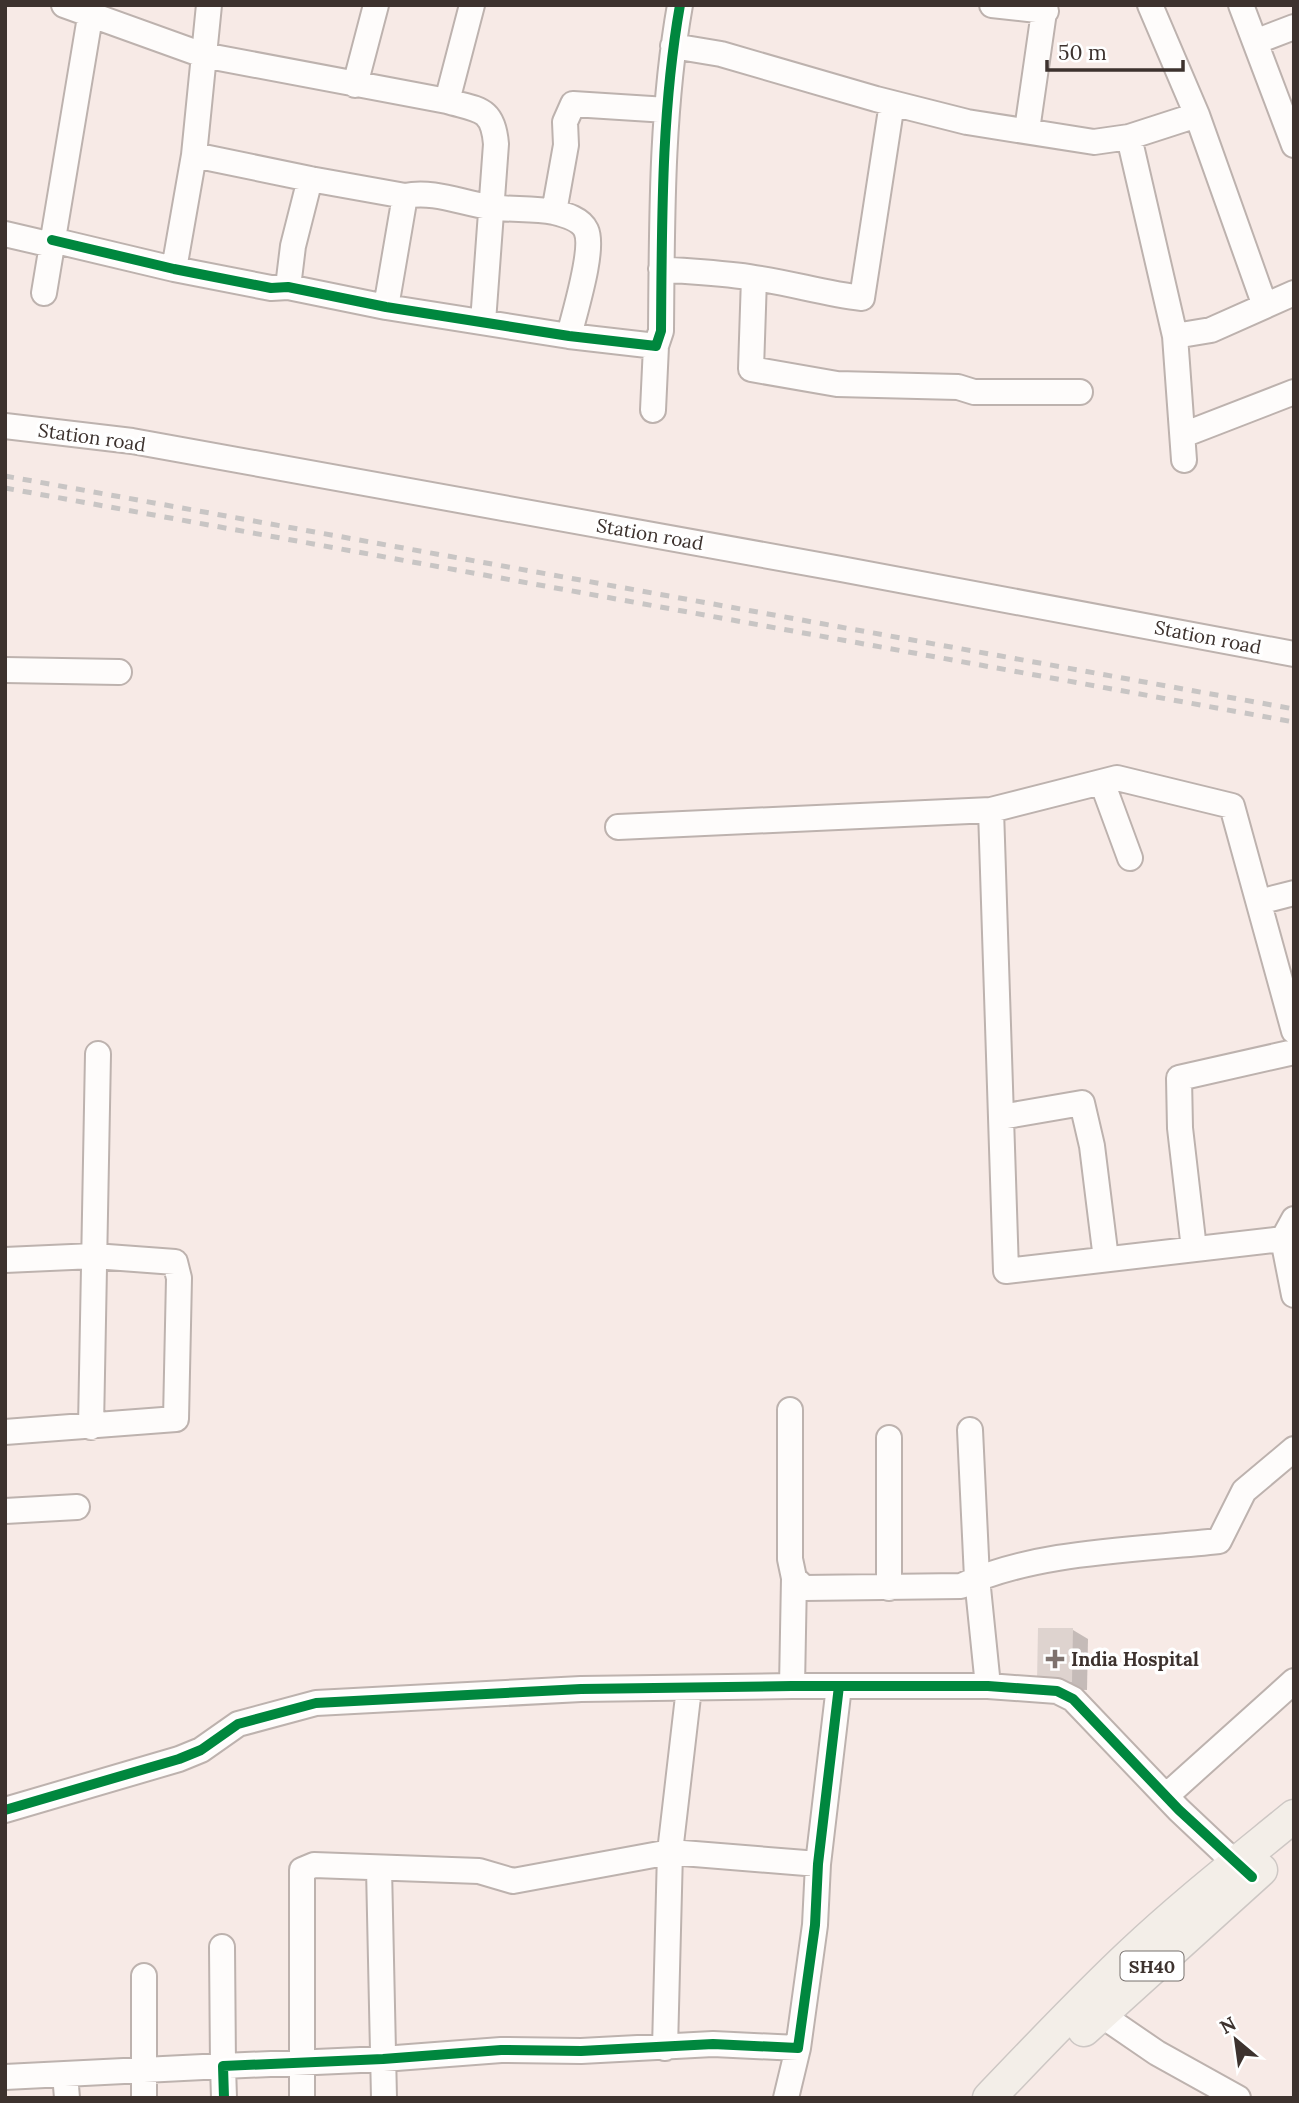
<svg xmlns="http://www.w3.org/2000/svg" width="1299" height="2103" viewBox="0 0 1299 2103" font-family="Lora,serif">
  <rect width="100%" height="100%" fill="#f7eae6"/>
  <!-- shadow -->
  <path fill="#0003" d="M1073 1630 1088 1639 1087 1690 1054 1689Z"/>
  <!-- building -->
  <path fill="#ded3cf" d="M1038 1628H1073L1072 1682H1037Z"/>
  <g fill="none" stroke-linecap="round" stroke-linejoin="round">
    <defs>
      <path id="minor" d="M64 5 203 55 447 101C478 110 493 107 496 144L483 322
        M992 5 1046 11
        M1150 5 1197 115 1265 306
        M1241 5 1294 145
        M1255 42 1294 27
        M673 46 721 54 876 99 967 122 1094 142 1129 137 1197 115
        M355 85 376 5
        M447 101 472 5
        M1027 130 1045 5
        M1129 137 1175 336 1184 460
        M194 155 310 179 405 196C433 190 462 203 490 207 511 210 533 208 554 212 566 215 581 219 586 230 595 249 574 314 569 336
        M554 212 566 145 565 122 573 104 667 110
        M5 234 52 245
        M52 240 174 269 271 288 288 287 386 307 569 336 656 346 661 331C662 223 661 112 680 5
        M174 269 194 155 209 5
        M661 269C692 272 724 273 755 278 791 283 826 294 862 298L892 103
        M754 278 751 369 837 384 958 387 974 392H1080
        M288 287 293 246 310 179
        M44 293 92 5
        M386 307 405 196
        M1175 336 1211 330 1294 293
        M653 410 656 346
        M5 426 132 441 841 569 1294 654
        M1183 435 1294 392
        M5 670 119 672
        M1102 782 1130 858
        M991 810 1006 1271 1283 1239 1294 1295
        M618 827 991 810 1117 778 1232 806 1294 1031
        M1259 902 1294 893
        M1001 1117 1082 1103 1092 1146 1106 1259
        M1283 1239 1294 1219
        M1194 1249 1180 1128 1179 1078 1294 1052
        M5 1260 94 1256 175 1262 179 1278 176 1419 5 1432
        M790 1410V1559L794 1578 804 1588 961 1586C1034 1551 1138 1550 1219 1541L1244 1491 1294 1449
        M91 1427 98 1054
        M970 1430 977 1578 988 1686
        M889 1438V1588
        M5 1511 77 1507
        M792 1686 794 1578
        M1166 1796 1294 1681
        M5 1810 179 1759 201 1750 238 1724 316 1703 581 1689 792 1686H988L1057 1691 1073 1699 1179 1810 1248 1875
        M379 1868 384 2098
        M1100 2014 1157 2053 1238 2098
        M665 2048 670 1852 689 1688
        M65 2074 67 2098
        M5 2077 223 2066 222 1947
        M144 2098V1976
        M224 2098 223 2066 383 2059 501 2050 581 2051 713 2044 798 2048 815 1925 818 1864 839 1686
        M302 2098V1870L314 1865 479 1871 513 1881 670 1852 818 1864
        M786 2098 798 2048"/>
      <path id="major" d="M1084 2030 1261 1870
        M989 2098C1036 2049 1082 2000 1131 1954 1183 1905 1239 1861 1294 1816"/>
    </defs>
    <!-- minor casing -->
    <use href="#minor" stroke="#bdb2ae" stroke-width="28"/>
    <!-- major casing -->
    <use href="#major" stroke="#cdc7c4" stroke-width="35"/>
    <!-- minor -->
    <use href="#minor" stroke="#fefcfb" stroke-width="24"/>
    <!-- major -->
    <use href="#major" stroke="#f3eee8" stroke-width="32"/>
    <!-- rail -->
    <path stroke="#c8c5c4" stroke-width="5" stroke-dasharray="9 9" stroke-linecap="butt" d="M5 476 1294 709
      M5 488 1294 722"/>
    <defs>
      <path id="cycleway" d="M52 240 174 269 271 288 288 287 386 307 569 336 656 346 661 331C662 223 661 112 680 5
        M5 1810 179 1759 201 1750 238 1724 316 1703 581 1689 792 1686H988L1057 1691 1073 1699 1179 1810 1252 1877
        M224 2098 223 2066 383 2059 501 2050 581 2051 713 2044 798 2048 815 1925 818 1864 839 1686"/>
    </defs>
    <!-- cycleway casing -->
    <use href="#cycleway" stroke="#fff" stroke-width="15"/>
    <!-- cycleway -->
    <use href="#cycleway" stroke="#00873e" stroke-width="10"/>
  </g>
  <!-- markers -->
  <path fill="#7e726e" stroke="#fff" stroke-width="2.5" d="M1051.5 1648.5h7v7h7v7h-7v7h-7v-7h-7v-7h7z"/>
  <g text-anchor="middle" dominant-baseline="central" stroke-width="7" stroke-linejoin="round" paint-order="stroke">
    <!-- shield labels -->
    <rect fill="#fff" stroke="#77706d" stroke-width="2" x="1120.5" y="1951.5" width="63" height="29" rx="5"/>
    <g font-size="18" font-weight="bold" fill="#3d322e">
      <text x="1152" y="1966">SH40</text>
    </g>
    <!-- street labels -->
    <g font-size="19" fill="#3d322e" stroke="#fff">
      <text transform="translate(92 437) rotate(8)">Station road</text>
      <text transform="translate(650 534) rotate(10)">Station road</text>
      <text transform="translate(1208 637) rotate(11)">Station road</text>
    </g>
    <!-- poi labels -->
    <g font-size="19" font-weight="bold" fill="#3d322e" stroke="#fff" text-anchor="start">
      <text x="1071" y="1659">India Hospital</text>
    </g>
  </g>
  <!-- border -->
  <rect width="1299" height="2103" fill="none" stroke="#3d322e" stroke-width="14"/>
  <!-- north arrow -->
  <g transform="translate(1236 2040) rotate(331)" stroke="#ffffff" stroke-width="5" paint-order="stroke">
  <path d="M0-5L12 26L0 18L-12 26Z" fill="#3d322e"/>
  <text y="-10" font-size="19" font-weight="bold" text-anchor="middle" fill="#3d322e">N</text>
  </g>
  <!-- scale -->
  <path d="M1047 60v10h136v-10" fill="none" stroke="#3d322e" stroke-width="3.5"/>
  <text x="1058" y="60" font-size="21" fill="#3d322e" stroke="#ffffff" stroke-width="5" paint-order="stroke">50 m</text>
</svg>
